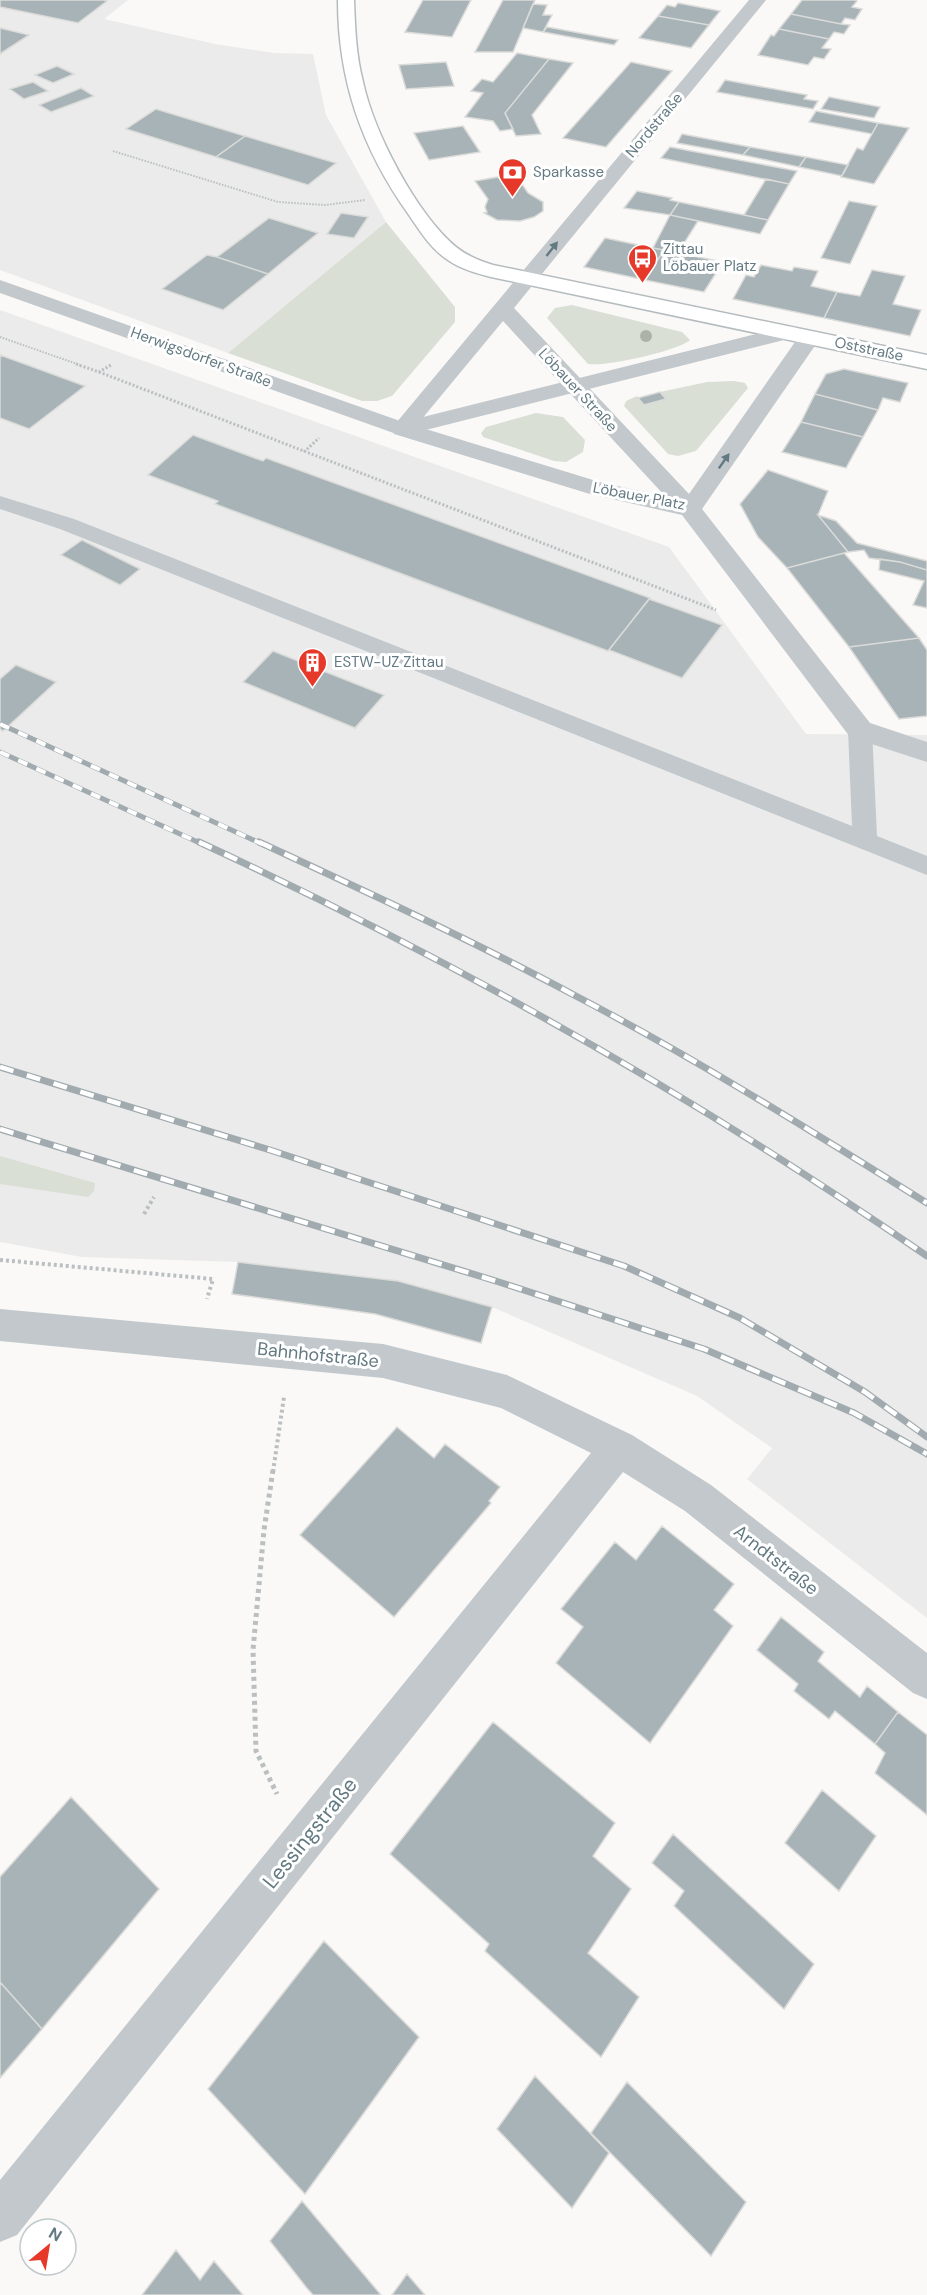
<svg xmlns="http://www.w3.org/2000/svg" width="927" height="2295" viewBox="0 0 927 2295" font-family="'DM Sans',sans-serif">
  <rect width="100%" height="100%" fill="#faf9f7"/>
  <!-- built -->
  <path fill="#eaebea" d="M0 0H128L104 19 215 44 274 53 313 54 326 115 386 222 228 353 0 270Z
    M0 310 669 547 806 734 927 735V1618L747 1479 772 1448 697 1396 492 1307 398 1281 340 1273 238 1262 82 1257 0 1242Z"/>
  <!-- green -->
  <path fill="#dadfd6" d="M386 222 455 307V322L392 396 377 401H362L228 353Z
    M572 305 682 332 690 340C678 351 605 367 588 364L547 318 555 308Z
    M734 381 745 383 748 388 696 451 678 456 668 454 624 406 626 401 637 396 645 404 666 399 660 392 707 382Z
    M536 413 563 417 585 440 583 452 566 462 554 461 483 437 481 433 486 427Z
    M0 1156 95 1183 94 1191 88 1197 0 1184Z"/>
  <!-- building -->
  <path fill="#a7b3b7" stroke="#dbdbd9" stroke-width="1.5" d="M0 0H104L107 1 78 23 0 7Z
    M423 0H471L452 37 405 32Z
    M503 0H535L513 52H475Z
    M802 0H855L857 1 852 7 862 9 855 20 845 18 841 24 791 14Z
    M678 3 720 11 709 25 658 16 667 5 675 7Z
    M533 4 547 5 543 15H552L543 32 523 28Z
    M791 14 841 24 850 25 844 34 834 32 829 39 779 29Z
    M658 16 709 25 691 48 639 38Z
    M547 27 618 40 614 45 543 32Z
    M0 28 29 35 0 54Z
    M779 29 829 39 822 48 831 49 824 59 814 57 808 65 758 55 771 35 774 36Z
    M517 53 549 59 505 113 513 129 500 131 493 121 465 117 483 93 471 91 482 79 493 82Z
    M549 59 573 63 532 115 541 134 516 136 505 113Z
    M446 62 454 86 406 89 399 65Z
    M631 62 672 71 606 147 563 138Z
    M57 66 74 74 53 83 35 75Z
    M725 80 807 95 804 99 818 101 813 109 717 92Z
    M33 82 48 91 24 99 10 89Z
    M81 88 94 96 51 112 39 105Z
    M829 97 880 107 874 118 821 109Z
    M156 109 245 136 216 157 126 129Z
    M816 111 878 123 872 134 809 122Z
    M878 123 909 128 874 184 841 177 857 148 863 150Z
    M463 126 480 152 429 160 414 133Z
    M682 134 750 147 743 155 677 143Z
    M245 136 336 163 308 185 216 157Z
    M670 147 797 171 789 184 661 158Z
    M750 147 806 157 799 167 743 155Z
    M806 157 848 165 842 176 799 167Z
    M515 174 528 193 543 202V211L534 217 520 221 497 220 484 213 487 212 485 207 488 199 475 181Z
    M766 179 789 184 768 220 744 215Z
    M637 191 672 198 670 200 679 202 670 215 624 208Z
    M849 201 877 206 850 264 821 258Z
    M679 202 744 215 768 220 760 234 670 215Z
    M341 213 368 217 354 238 327 234Z
    M670 215 698 221 678 253 653 248Z
    M269 218 318 233 268 274 217 257Z
    M605 238 653 248 664 250 645 280 584 267Z
    M664 250 678 253 723 262 704 292 645 280Z
    M207 255 217 257 268 274 223 310 162 289Z
    M761 265 792 271 794 267 818 271 811 286 837 292 824 318 733 299 746 275 754 277Z
    M872 270 905 276 893 304 921 310 910 336 824 318 837 292 860 296Z
    M0 355 85 386 29 429 0 418Z
    M844 369 908 383 900 402 883 398 878 410 815 394 826 374Z
    M660 392 666 399 644 405 638 398Z
    M815 394 878 410 863 437 801 422Z
    M801 422 863 437 846 468 782 452Z
    M193 435 263 461 266 458 650 598 608 651 215 504 218 501 148 475Z
    M768 470 828 491 818 515 848 552 787 568 758 537 740 504Z
    M818 515 836 521 857 543 927 561V570L900 562 869 558 864 550 848 552Z
    M82 540 140 569 120 585 61 555Z
    M844 553 919 638 849 647 787 568Z
    M880 559 900 562 927 570V608L913 605 924 581 879 570Z
    M649 599 722 625 682 678 609 650Z
    M919 638 927 650V716L899 719 849 647Z
    M273 651 384 695 355 728 243 682Z
    M16 665 56 682 3 731 0 729V679Z
    M238 1262 398 1281 492 1307 481 1343 375 1314 232 1294Z
    M397 1427 434 1458 445 1444 500 1487 489 1501 491 1503 394 1617 300 1535Z
    M662 1526 734 1584 714 1610 733 1626 650 1743 556 1663 583 1627 561 1609 615 1542 636 1560Z
    M781 1617 824 1652 818 1661 860 1697 867 1686 898 1712 875 1744 835 1711 829 1719 794 1691 798 1684 757 1650Z
    M898 1712 927 1735V1815L875 1773 885 1753 875 1744Z
    M493 1722 615 1823 593 1856 631 1889 588 1953 639 1997 601 2057 485 1951 489 1944 390 1854Z
    M822 1790 876 1836 839 1891 785 1843Z
    M71 1797 159 1889 42 2029 0 1982V1877Z
    M673 1834 814 1964 784 2009 674 1906 684 1891 652 1863Z
    M324 1941 419 2037 305 2194 208 2089Z
    M0 1982 42 2029 0 2078Z
    M535 2076 609 2153 572 2208 497 2129Z
    M627 2082 746 2202 711 2256 591 2133Z
    M302 2201 381 2295H313L306 2287 270 2241Z
    M176 2250 200 2280 214 2261 243 2295H142Z
    M407 2274 425 2295H392Z"/>
  <g fill="none" stroke-linecap="round" stroke-linejoin="round">
    <defs>
      <path id="secondary" d="M338 0H354C355 28 356 55 363 82 374 133 416 213 456 247 467 256 480 261 493 265L927 355V369L491 277C476 273 461 269 448 260 431 249 420 231 409 215 362 149 338 81 338 0Z"/>
    </defs>
    <!-- secondary casing -->
    <use href="#secondary" stroke="#b5bcc0" stroke-width="3"/>
    <!-- path-far3 -->
    <path stroke="#babfc1" stroke-width="2" stroke-dasharray="1.5 1.5" stroke-linecap="butt" d="M113 151 278 202 325 205 365 200
      M0 337 80 365"/>
    <!-- path-far2 -->
    <path stroke="#babfc1" stroke-width="3" stroke-dasharray="2 2" stroke-linecap="butt" d="M76 364 99 372 111 365
      M99 372 716 610
      M304 452 319 438"/>
    <!-- path-far1 -->
    <path stroke="#babfc1" stroke-width="4" stroke-dasharray="3 3" stroke-linecap="butt" d="M144 1214 154 1197
      M0 1260 213 1279 207 1299
      M273 1472 284 1397"/>
    <!-- path -->
    <path stroke="#babfc1" stroke-width="5" stroke-dasharray="4 4" stroke-linecap="butt" d="M273 1470 264 1530 253 1650 256 1751 277 1794"/>
    <!-- service -->
    <path fill="#c2c8cb" fill-rule="evenodd" d="M0 496 74 519 852 826 848 730 852 724 860 722 868 724 872 730 877 836 927 856V875L60 529 0 509Z"/>
    <!-- minor -->
    <path fill="#c2c8cb" fill-rule="evenodd" d="M749 0H766L514 308 689 494 802 332H818L821 337 702 509 870 723 927 742V762L850 737 682 515 590 494 394 434 391 429ZM503 321 665 496 603 483 416 426Z
      M0 1309 383 1344 507 1375 632 1435 711 1485 927 1653V1699L913 1693 685 1511 623 1472 17 2235 0 2242V2180L591 1453 501 1408 383 1378 0 1341Z"/>
    <!-- tertiary -->
    <path fill="#c2c8cb" fill-rule="evenodd" d="M0 280 403 422 788 326 796 327 799 332 796 337 402 436 0 293Z"/>
    <!-- secondary -->
    <use href="#secondary" fill="#fff" fill-rule="evenodd"/>
    <defs>
      <path id="rail-far1" d="M0 724 262 844
        M0 752 202 844"/>
      <path id="rail" d="M199 842C454 960 696 1097 927 1256
        M259 842C365 891 471 940 574 995 695 1058 811 1131 927 1203
        M0 1067 270 1150 624 1266 740 1318 865 1392 927 1437
        M0 1129 499 1282 704 1349 854 1413 927 1454"/>
    </defs>
    <!-- rail-far1 casing -->
    <use href="#rail-far1" stroke="#a1abaf" stroke-width="5"/>
    <!-- rail casing -->
    <use href="#rail" stroke="#a1abaf" stroke-width="7"/>
    <!-- rail-far1 -->
    <use href="#rail-far1" stroke="#fff" stroke-width="4" stroke-dasharray="10" stroke-linecap="butt"/>
    <!-- rail -->
    <use href="#rail" stroke="#fff" stroke-width="4.5" stroke-dasharray="14" stroke-linecap="butt"/>
  </g>
  <!-- trees -->
  <circle fill="#abb3a6" cx="646" cy="336" r="6"/>
  <!-- one-way arrows -->
  <defs><path id="oneway-solid" d="M-6-.8H1V-3.2L6.5 0L1 3.2V.8H-6Z" transform="scale(1.5)"/></defs>
  <g fill="#647a83">
    <use href="#oneway-solid" transform="translate(552 249) rotate(-52)"/>
    <use href="#oneway-solid" transform="translate(724 461) rotate(-55)"/>
  </g>
  <!-- icons -->
  <defs>
    <symbol id="bank-pin" viewBox="-11 -11 22 30"><path d="M0 17L-7.5 6A9.5 9.5 0 1 1 7.5 6Z" fill="#e7392a" stroke="#fff"/><path d="M-6-4H6V4H-6ZM0-2.3a2.3 2.3 0 1 0 0 4.6a2.3 2.3 0 1 0 0-4.6Z" fill="#fff"/></symbol>
    <symbol id="bus-pin" viewBox="-11 -11 22 30"><path d="M0 17L-7.5 6A9.5 9.5 0 1 1 7.5 6Z" fill="#e7392a" stroke="#fff"/><path d="M-5-6H5V4H4V6H2V4H-2V6H-4V4H-5ZM-3.5-4V0h7V-4ZM-3.5 1.2v1.5H-2V1.2ZM2 1.2v1.5H3.5V1.2Z" fill="#fff"/></symbol>
    <symbol id="building-pin" viewBox="-11 -11 22 30"><path d="M0 17L-7.5 6A9.5 9.5 0 1 1 7.5 6Z" fill="#e7392a" stroke="#fff"/><path d="M-4-6H4V6H1V3H-1V6H-4ZM-2.5-4.3h1.7v1.8h-1.7ZM.8-4.3h1.7v1.8H.8ZM-2.5-1h1.7V.8h-1.7ZM.8-1h1.7V.8H.8Z" fill="#fff"/></symbol>
  </defs>
  <g fill-rule="evenodd">
    <use href="#bank-pin" x="496" y="156" width="33" height="45"/>
    <use href="#bus-pin" x="626" y="242" width="33" height="45"/>
    <use href="#building-pin" x="296" y="646" width="33" height="45"/>
  </g>
  <g text-anchor="middle" dominant-baseline="central" stroke-width="6" stroke-linejoin="round" paint-order="stroke">
    <!-- far-street labels -->
    <g font-size="15" fill="#647a83" stroke="#fff">
      <text transform="translate(654 125) rotate(-50)">Nordstraße</text>
      <text transform="translate(869 349) rotate(12)">Oststraße</text>
      <text transform="translate(201 357) rotate(20)">Herwigsdorfer Straße</text>
      <text transform="translate(578 390) rotate(47)">Löbauer Straße</text>
      <text transform="translate(639 496) rotate(11)">Löbauer Platz</text>
    </g>
    <!-- far-poi labels -->
    <g font-size="15" fill="#647a83" stroke="#fff" text-anchor="start">
      <text x="533" y="172">Sparkasse</text>
      <text x="663" y="249">Zittau<tspan x="663" dy="17">Löbauer Platz</tspan></text>
      <text x="334" y="662">ESTW-UZ Zittau</text>
    </g>
    <!-- street labels -->
    <g font-size="18" fill="#647a83" stroke="#fff">
      <text transform="translate(318 1355) rotate(6)">Bahnhofstraße</text>
      <text transform="translate(776 1560) rotate(38)">Arndtstraße</text>
    </g>
    <!-- near-street labels -->
    <g font-size="21" fill="#647a83" stroke="#fff">
      <text transform="translate(310 1833) rotate(-51)">Lessingstraße</text>
    </g>
  </g>
  <!-- north arrow -->
  <g transform="translate(48 2247) rotate(30)"><circle r="28" fill="#ffffff" stroke="#c1cacd" stroke-width="1.5"/>
  <path d="M0-4.5L10 22L0 15L-10 22Z" fill="#e7392a"/>
  <text y="-9" font-size="16" font-weight="bold" text-anchor="middle" fill="#647a83">N</text>
  </g>
</svg>
